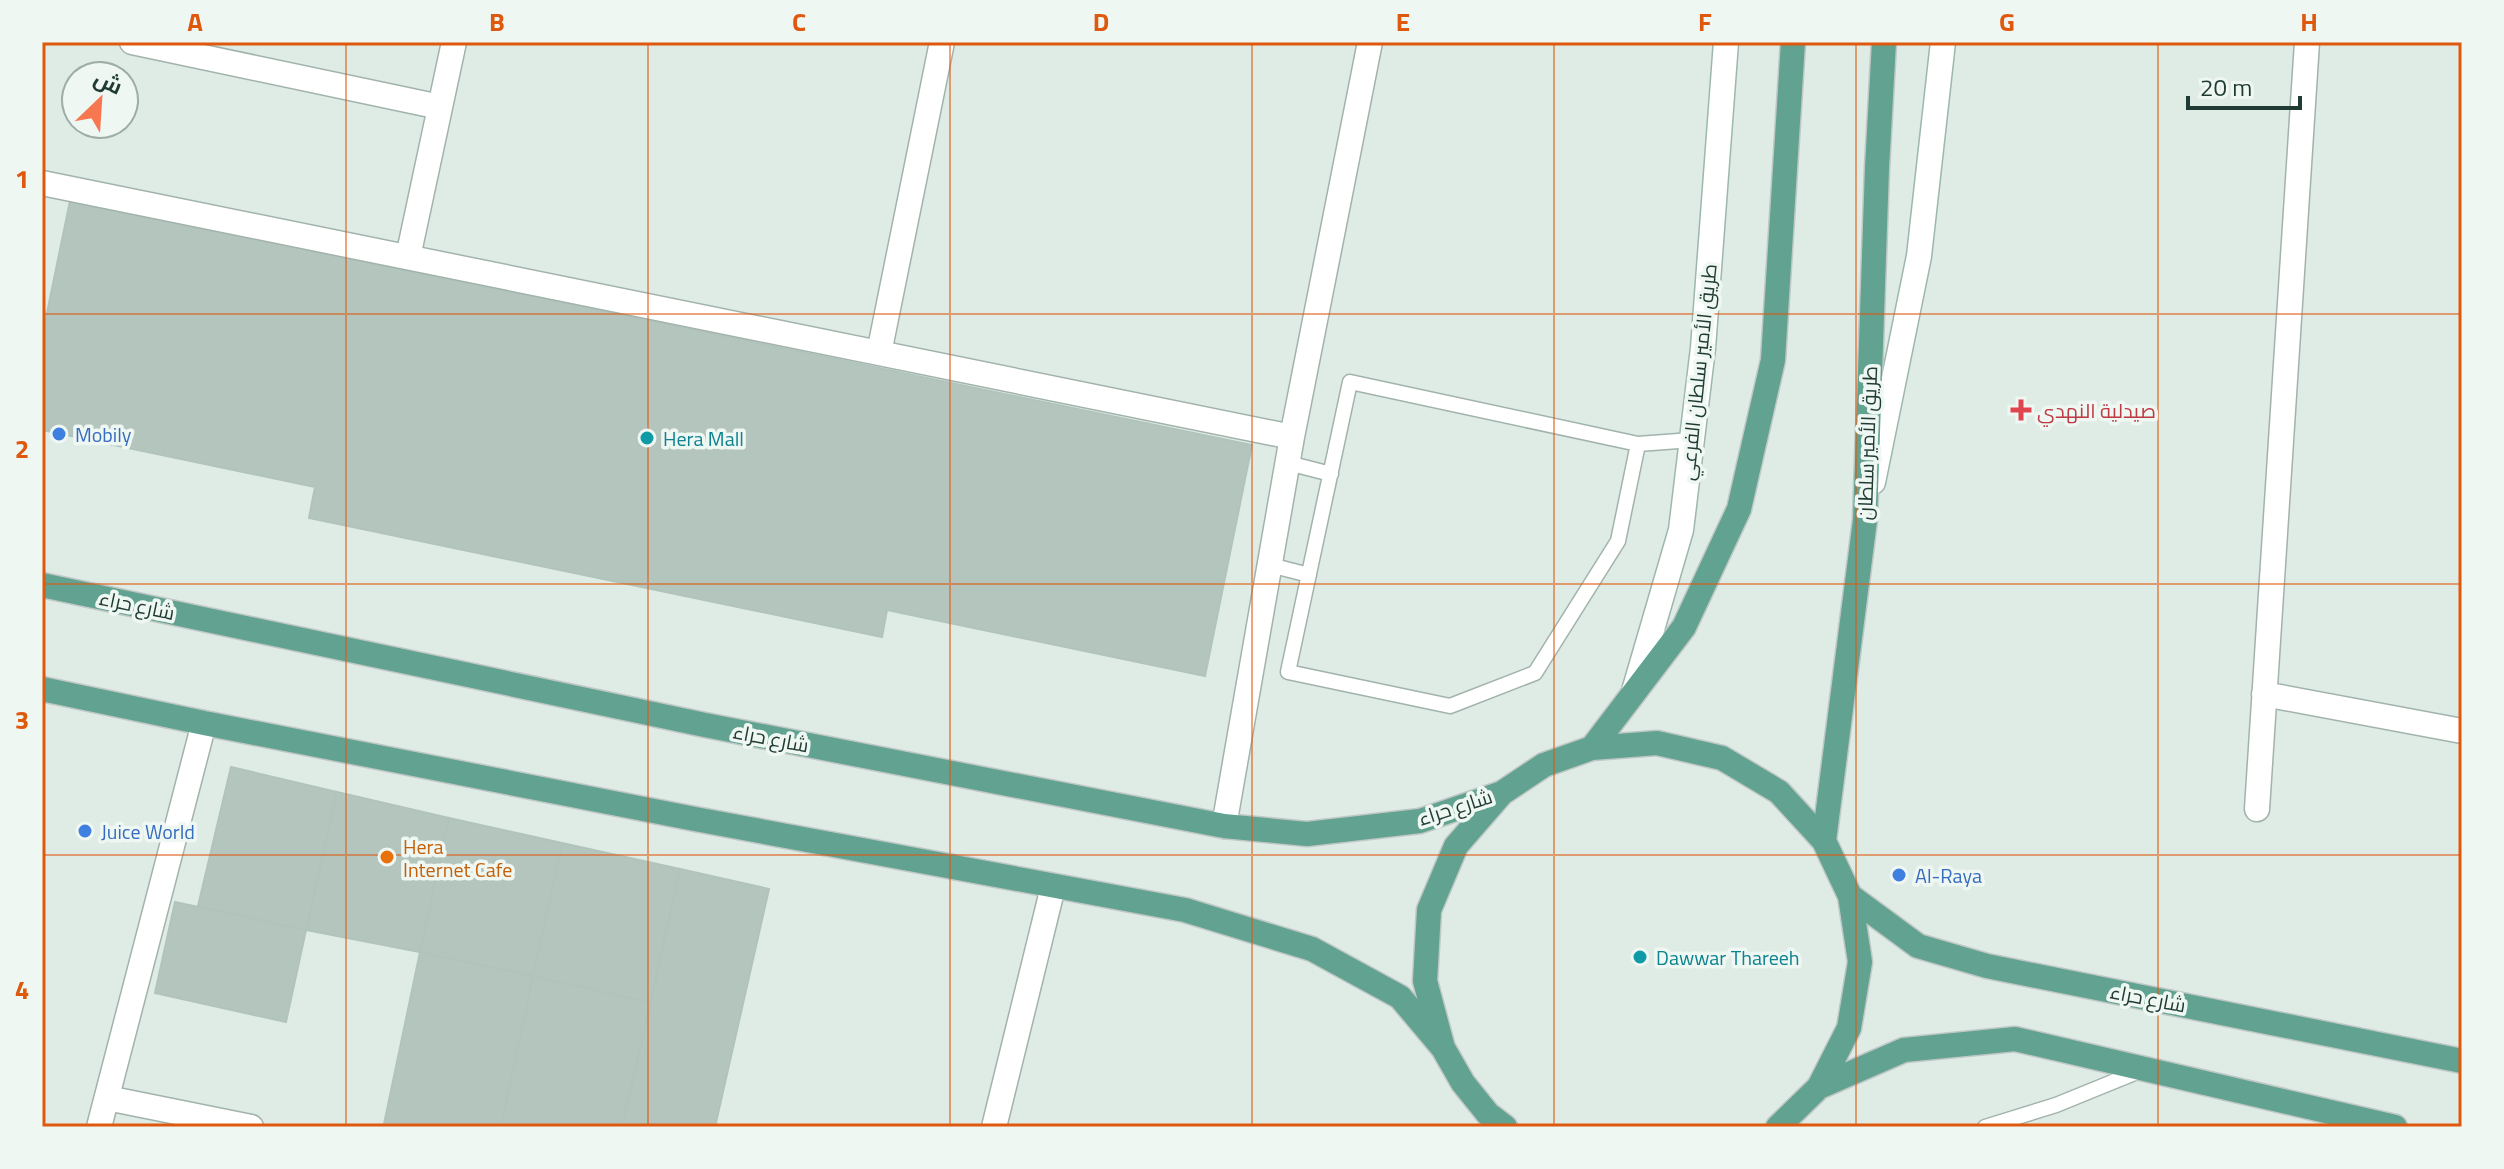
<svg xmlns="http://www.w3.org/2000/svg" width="2504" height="1169" viewBox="0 0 2504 1169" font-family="'Titillium Web',Cairo,sans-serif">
  <rect width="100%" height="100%" fill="#dfebe5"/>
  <!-- building -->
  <path fill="#b4c5be" stroke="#b1c4bc" stroke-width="2" d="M70 201 1252 445 1205 676 887 610 882 637 309 518 315 487 42 430V337Z
    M231 767 337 792 306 930 198 906Z
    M337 792 449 818 420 952 306 930Z
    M449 818 562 843 533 976 420 952Z
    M562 843 680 869 651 1003 533 976Z
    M680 869 769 889 715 1127H622Z
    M175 902 306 930 286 1022 155 993Z
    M420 952 533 976 501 1127H396L384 1124Z
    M533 976 651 1003 622 1127H501Z"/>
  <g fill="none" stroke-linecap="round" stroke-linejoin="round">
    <defs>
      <path id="lane" d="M1350 382 1638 444 1618 541 1535 673 1450 706 1288 672Z
        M1638 444 1692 440
        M1288 463 1331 474
        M1270 565 1309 575
        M1985 1127 2056 1105 2142 1070"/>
      <path id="street" d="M132 42 440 107
        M42 183 1292 437
        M408 257 454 42
        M879 353 942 42
        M2264 694 2462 731
        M2257 809 2307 42
        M1224 826 1292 437 1370 42
        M107 1098 251 1127
        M99 1127 204 723
        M994 1127 1053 887"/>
      <path id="secondary" d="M1873 482 1919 256 1943 42
        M1634 691 1681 530 1703 348 1726 42"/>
      <path id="primary" d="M42 585 705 725 1224 826 1307 834 1420 821 1502 793
        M42 689 204 723 695 819 1185 910 1312 949 1400 997 1443 1048
        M1592 748 1684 627 1739 509 1773 360 1793 42
        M1824 841 1865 520 1877 168 1884 42
        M1850 896 1918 946 1987 966 2462 1061
        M1819 1087 1904 1050 2015 1039 2395 1127
        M1505 1127 1488 1114 1463 1083 1443 1048 1425 981 1429 910 1456 846 1502 793 1544 765 1592 748 1657 743 1722 758 1779 792 1824 841 1850 896 1860 962 1849 1028 1819 1087 1778 1127"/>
    </defs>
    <!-- lane casing -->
    <use href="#lane" stroke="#a2b3ac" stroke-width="17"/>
    <!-- street casing -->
    <use href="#street" stroke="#a2b3ac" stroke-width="27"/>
    <!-- secondary casing -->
    <use href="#secondary" stroke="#9db7ad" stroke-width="27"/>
    <!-- primary casing -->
    <use href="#primary" stroke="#c0c8c6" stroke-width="27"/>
    <!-- lane -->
    <use href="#lane" stroke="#fff" stroke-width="14"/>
    <!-- street -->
    <use href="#street" stroke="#fff" stroke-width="24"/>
    <!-- secondary -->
    <use href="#secondary" stroke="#fff" stroke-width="24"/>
    <!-- primary -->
    <use href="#primary" stroke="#61a290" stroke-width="24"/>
  </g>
  <!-- grid -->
  <path fill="none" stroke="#de580e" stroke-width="2" stroke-opacity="0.55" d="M346 42V1127M648 42V1127M950 42V1127M1252 42V1127M1554 42V1127M1856 42V1127M2158 42V1127M42 314H2462M42 584H2462M42 855H2462"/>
  <!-- markers -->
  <path fill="#e0444e" stroke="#eff7f3" stroke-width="3" d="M2017 398h8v8h8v8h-8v8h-8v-8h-8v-8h8z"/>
  <g fill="#3f7fe0" stroke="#eff7f3" stroke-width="3">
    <circle cx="59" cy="434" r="8"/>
    <circle cx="85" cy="831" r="8"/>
    <circle cx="1899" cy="875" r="8"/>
  </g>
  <g fill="#0f9aa8" stroke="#eff7f3" stroke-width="3">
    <circle cx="647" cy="438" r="8"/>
    <circle cx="1640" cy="957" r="8"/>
  </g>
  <circle fill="#e8710a" stroke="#eff7f3" stroke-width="3" cx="387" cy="857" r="8"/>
  <g text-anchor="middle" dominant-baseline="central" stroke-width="7" stroke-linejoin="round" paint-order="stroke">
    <!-- street labels -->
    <g font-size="20" fill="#1f3b33" stroke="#eff7f3">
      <text transform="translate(1698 372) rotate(-84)">طريق الأمير سلطان الفرعي</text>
      <text transform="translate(1867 443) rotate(-88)">طريق الأمير سلطان</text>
      <text transform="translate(137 605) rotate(12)">شارع حراء</text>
      <text transform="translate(771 738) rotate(11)">شارع حراء</text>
      <text transform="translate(1455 807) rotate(-18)">شارع حراء</text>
      <text transform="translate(2148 998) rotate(11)">شارع حراء</text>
    </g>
    <!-- health labels -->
    <g font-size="20" fill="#be3a42" stroke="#eff7f3" text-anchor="start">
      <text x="2037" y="410">صيدلية النهدي</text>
    </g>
    <!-- shop labels -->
    <g font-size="20" fill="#366cbe" stroke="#eff7f3" text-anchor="start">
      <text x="75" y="434">Mobily</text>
      <text x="101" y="831">Juice World</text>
      <text x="1915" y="875">Al-Raya</text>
    </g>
    <!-- culture labels -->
    <g font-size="20" fill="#0d838f" stroke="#eff7f3" text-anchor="start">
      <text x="663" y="438">Hera Mall</text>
      <text x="1656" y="957">Dawwar Thareeh</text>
    </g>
    <!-- food labels -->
    <g font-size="20" fill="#c56008" stroke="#eff7f3" text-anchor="start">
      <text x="403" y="846">Hera<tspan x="403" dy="23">Internet Cafe</tspan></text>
    </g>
  </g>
  <!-- border -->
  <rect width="2504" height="1169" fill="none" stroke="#eff7f3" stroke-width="88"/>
  <!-- north arrow -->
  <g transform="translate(100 100) rotate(25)"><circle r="38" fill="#eff7f3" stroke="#9caca6" stroke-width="2"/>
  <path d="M0-6L14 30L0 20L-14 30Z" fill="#f77751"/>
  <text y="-12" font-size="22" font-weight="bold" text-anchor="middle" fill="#1f3b33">ش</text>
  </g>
  <!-- scale -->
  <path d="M2188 96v12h112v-12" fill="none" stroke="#1f3b33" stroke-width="4"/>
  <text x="2200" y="96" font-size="24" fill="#1f3b33" stroke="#eff7f3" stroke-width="6" paint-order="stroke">20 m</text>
  <rect x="44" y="44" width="2416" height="1081" fill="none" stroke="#de580e" stroke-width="3"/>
  <g font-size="26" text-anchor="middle" font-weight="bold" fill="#de580e">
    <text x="195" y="31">A</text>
    <text x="497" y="31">B</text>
    <text x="799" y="31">C</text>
    <text x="1101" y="31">D</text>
    <text x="1403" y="31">E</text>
    <text x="1705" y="31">F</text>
    <text x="2007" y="31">G</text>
    <text x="2309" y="31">H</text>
    <text x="22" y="188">1</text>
    <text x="22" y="458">2</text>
    <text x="22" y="729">3</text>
    <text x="22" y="999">4</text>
  </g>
</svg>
